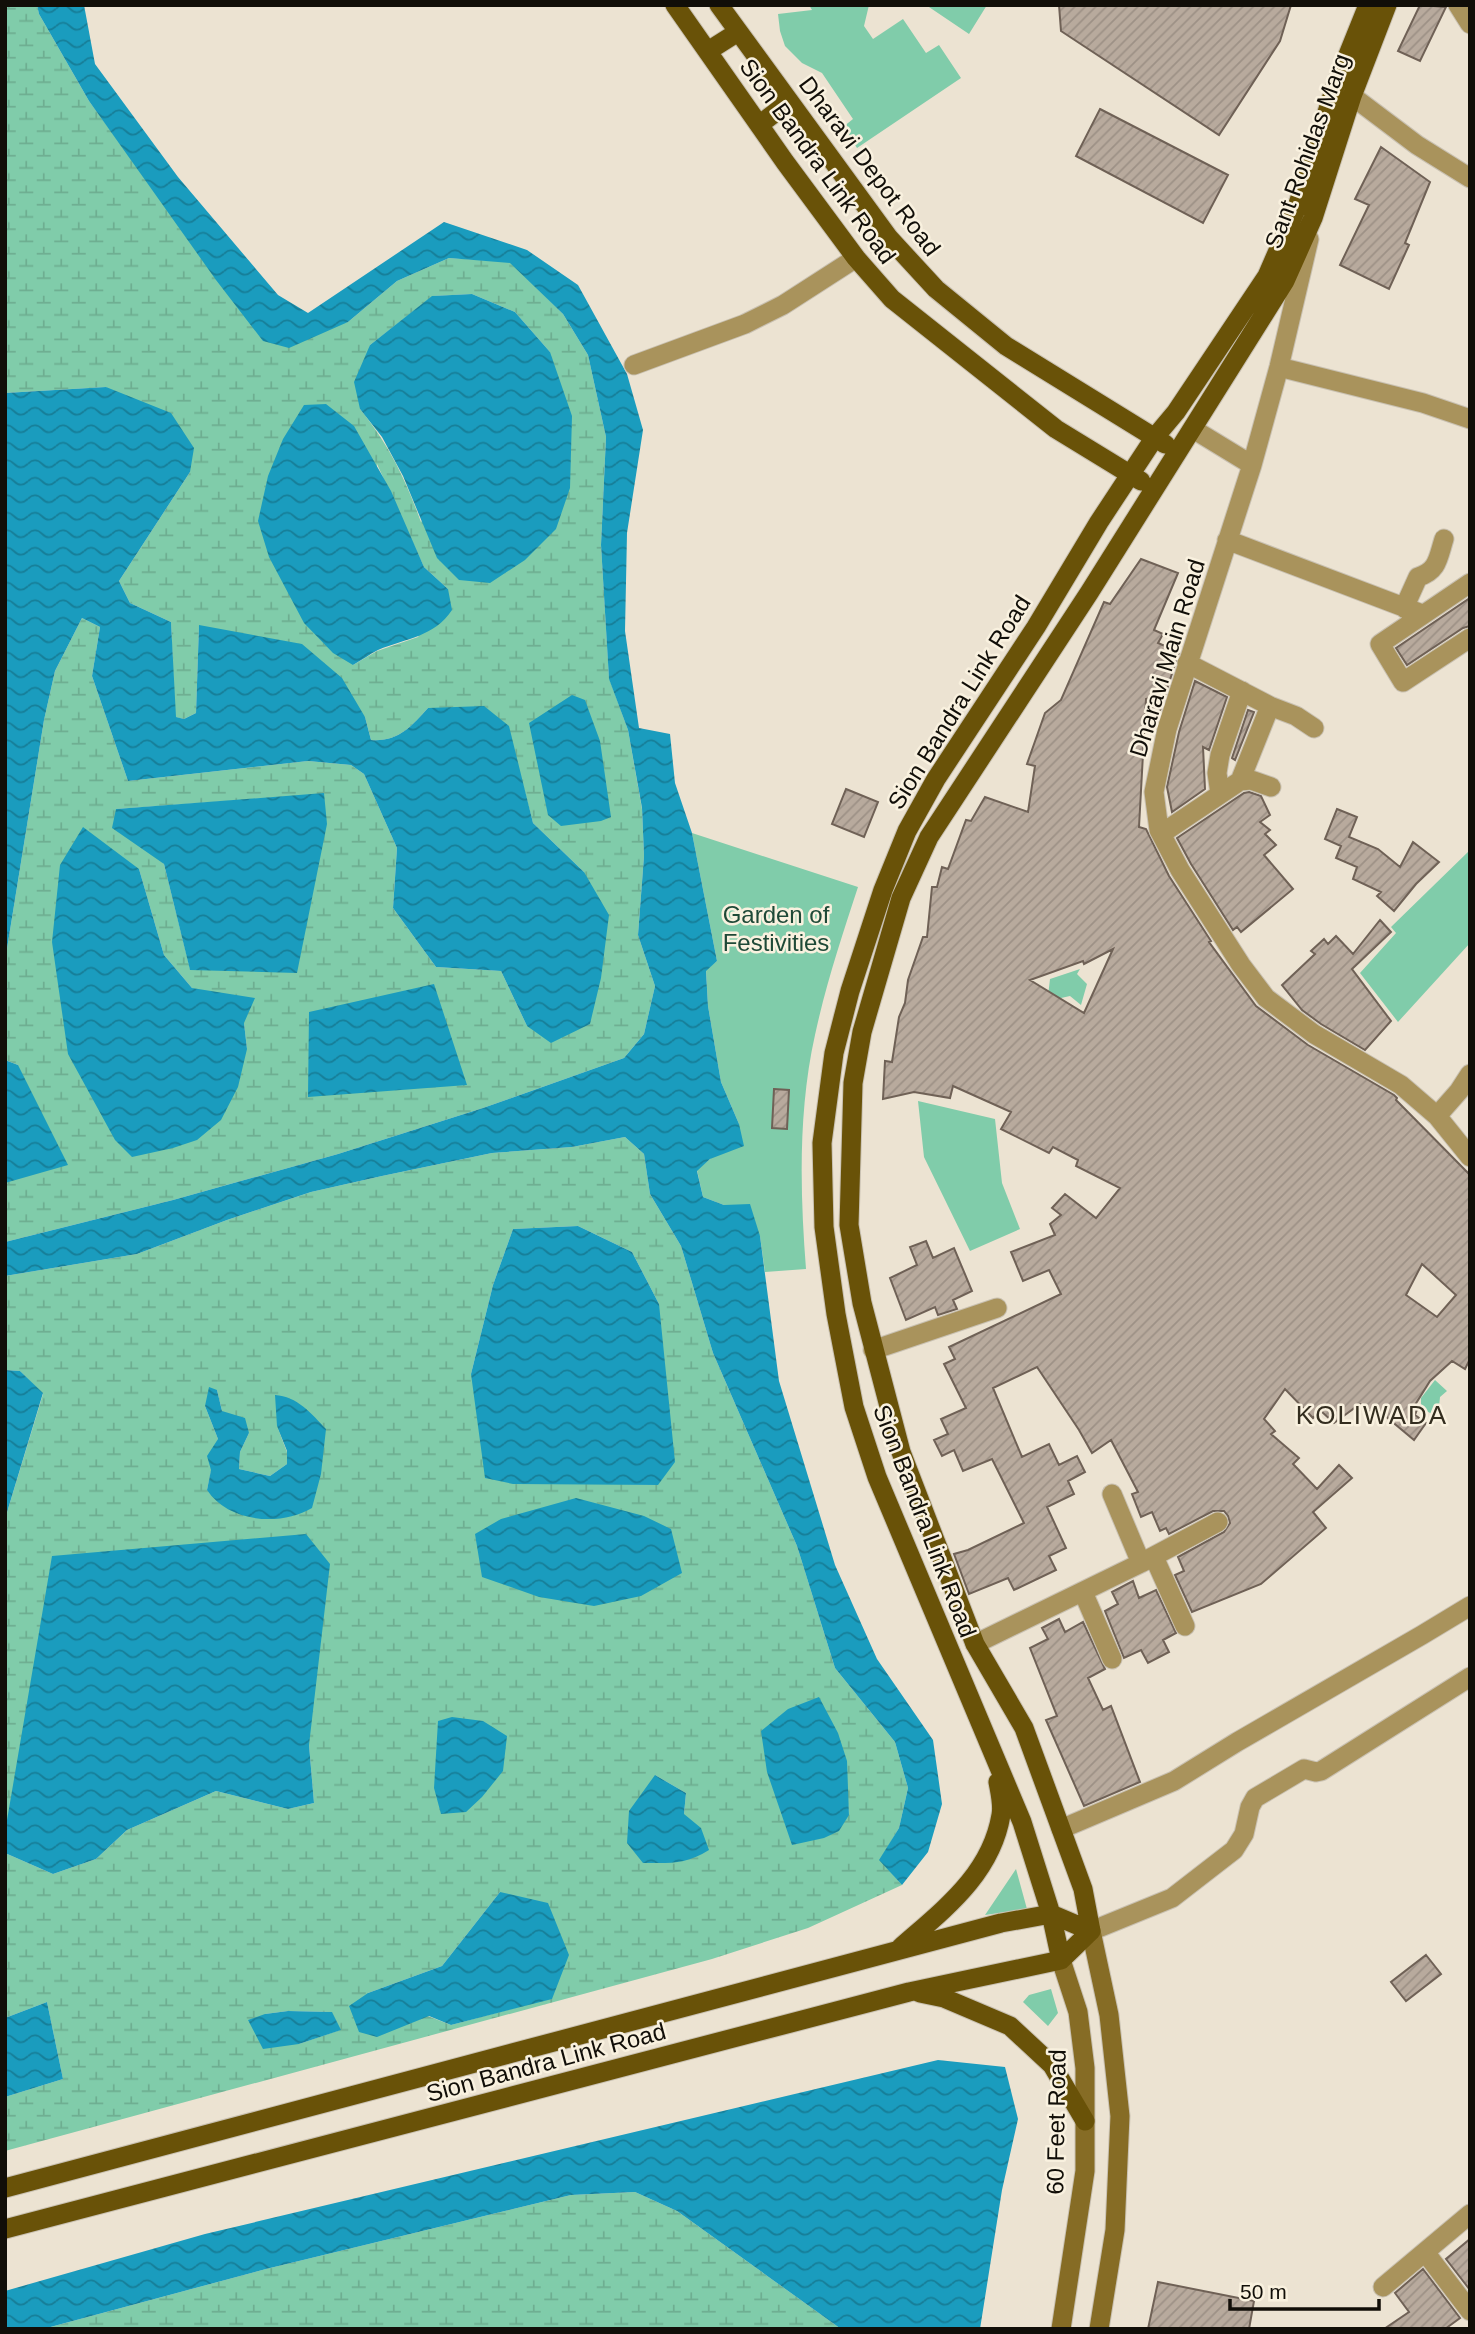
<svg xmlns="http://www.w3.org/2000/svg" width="1475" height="2334" viewBox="0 0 1475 2334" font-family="Helvetica,sans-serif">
  <defs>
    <pattern id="wetland-marsh" width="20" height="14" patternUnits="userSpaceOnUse" patternTransform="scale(1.75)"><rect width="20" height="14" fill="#80ccaa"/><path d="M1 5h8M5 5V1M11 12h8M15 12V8" fill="none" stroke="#6eae91"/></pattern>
    <pattern id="water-waves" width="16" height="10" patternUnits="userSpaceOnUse" patternTransform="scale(1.75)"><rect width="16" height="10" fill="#1a9cbe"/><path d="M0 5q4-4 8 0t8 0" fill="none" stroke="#167e98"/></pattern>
    <pattern id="building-hatch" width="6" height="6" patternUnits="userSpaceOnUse" patternTransform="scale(1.75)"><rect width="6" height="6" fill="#b8aa9d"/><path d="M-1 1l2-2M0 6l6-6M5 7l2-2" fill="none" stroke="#9d9186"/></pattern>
  </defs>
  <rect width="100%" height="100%" fill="#ece3d2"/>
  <!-- green -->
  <path fill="#80ccaa" d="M809 5H869L864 26 873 39 903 19 926 53 939 45 961 78 857 148 843 127 853 119 822 73 802 63 785 46 780 31 778 14 812 10Z
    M926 5H987L969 34Z
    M692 833 858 887C842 936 826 984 815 1035 798 1111 800 1192 806 1269L765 1272 760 1236 724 1205 703 1197 697 1170 710 1159 739 1124 721 1082 708 1006 706 970 717 961Z
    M1470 850V943L1398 1022 1360 973 1396 933 1391 927Z
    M1080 969 1077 974 1087 984 1081 1005 1070 996 1061 998 1054 1003 1048 996 1050 979Z
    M918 1101 995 1119 1002 1183 1020 1229 970 1251 924 1157Z
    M1435 1380 1447 1391 1440 1397 1439 1407 1432 1414 1421 1408V1398Z
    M1016 1869 1027 1909 985 1915Z
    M1051 1989 1058 2013 1048 2026 1023 2002 1029 1995Z"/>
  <!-- wetland -->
  <path fill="url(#wetland-marsh)" fill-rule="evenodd" d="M5 5H37L39 14 89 101 264 341 348 322 397 281 449 258 510 262 563 314 588 355 606 437 601 545 609 678 628 730 642 809 644 856 638 935 655 986 644 1034 624 1058 483 1108 338 1154 173 1200 5 1242V1183L18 1065 5 1060V961L44 720 55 671 82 618 100 627 92 676 128 781 308 761 351 765 364 774 397 848 393 908 436 967 501 971 527 1026 584 872 533 823 523 785 428 708C411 727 398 742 371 740L365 717 199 626 196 713 184 719 175 717 171 622 130 603 119 581 190 472 106 387 5 393ZM472 294 515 312 550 352 421 522C405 478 389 445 360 409L370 345 433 296ZM377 464 424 567 448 589 418 637 377 651 353 665ZM324 794 190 969 164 864 116 809ZM139 869 164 955 192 988 244 1023 247 1049 52 942Z
    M625 1137 644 1154 650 1194 681 1246 713 1353 797 1546 835 1668 895 1742 908 1788 899 1828 880 1860 902 1885 808 1928 712 1959 5 2151V2097L63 2079 47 2002 5 2018V1853L53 1874 96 1859 127 1830 216 1791 288 1809 314 1803 309 1745 5 1832V1519L43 1394 20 1371 5 1370V1276L137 1254 227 1220 311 1192 382 1176 492 1153 572 1147ZM578 1226 632 1252 659 1304 658 1485 586 1483 471 1374 493 1285 513 1229ZM217 1390 222 1411 249 1433 240 1452 239 1469 270 1476 287 1464V1452L277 1426 312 1507 207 1490 218 1439 205 1406ZM655 1775 686 1793 684 1814ZM847 1792 849 1815H781ZM500 1892 552 1998 451 2025 368 1993 442 1966ZM288 2011 331 2012 340 2030 299 2044 265 2014Z
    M635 2192 677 2211 841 2329H43L266 2269 571 2195Z"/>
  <!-- water -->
  <path fill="url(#water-waves)" d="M37 5H84L95 64 178 177 278 295 308 313 444 222 527 250 578 285 627 374 643 430 627 533 625 631 639 728 670 734 675 783 692 833 717 961 706 971 708 1006 721 1082 739 1124 744 1146 710 1159 697 1171 703 1197 724 1205 750 1204 760 1236 779 1381 835 1565 877 1659 933 1740 942 1804 928 1852 902 1885 879 1860 899 1828 908 1788 895 1742 835 1668 797 1546 713 1353 681 1246 650 1194 644 1154 625 1137 572 1147 492 1153 382 1176 311 1192 227 1220 137 1254 5 1276V1242L173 1200 338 1154 483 1108 624 1058 644 1034 655 986 638 935 644 856 642 808 628 730 609 679 601 545 606 437 588 355 563 314 510 263 449 258 397 281 348 322 289 348 263 341 216 280 89 101 39 14Z
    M472 294 515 312 550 352 572 416 570 488 556 529 525 560 490 583 459 580 437 558 403 476 382 437 360 409 354 382 370 345 432 296Z
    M106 387 171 413 194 448 190 472 119 581 130 603 171 622 176 717 184 719 196 713 199 625 302 644 342 678 365 717 371 740C398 742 411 727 428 708L484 706 509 726 533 823 584 872 609 915 601 978 590 1024 551 1043 527 1026 501 971 436 967 393 908 397 848 364 774 351 765 308 761 128 781 92 676 100 627 82 618 55 671 44 720 5 961V393Z
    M326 404 354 426 391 491 424 567 448 589 452 610C434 637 407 638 378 650 370 654 362 660 353 665L333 653 304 623 269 557 258 521 268 476 283 439 304 405Z
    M572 695 585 700 600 741 611 817 601 821 561 826 548 815 529 723Z
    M324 793 327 824 297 973 190 970 164 864 112 828 116 809Z
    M83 827 139 869 164 955 192 988 255 998 244 1023 247 1049 238 1087 221 1120 197 1140 173 1148 132 1157 115 1140 68 1054 52 942 60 865Z
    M434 984 467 1085 308 1097 309 1012Z
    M5 1060 18 1065 68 1165 5 1183Z
    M578 1226 632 1252 659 1304 675 1462 658 1485 513 1484 485 1478 471 1374 493 1285 513 1229Z
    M5 1370 20 1371 43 1393 5 1519Z
    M209 1387 217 1390 222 1411 245 1418 249 1433 240 1452 239 1469 270 1476 287 1464V1451L277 1426 275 1395C297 1396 312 1414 326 1429L321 1474 312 1508C280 1527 228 1522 207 1490L211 1470 207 1456 218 1439 205 1406Z
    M576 1498 644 1516 671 1529 682 1573 641 1596 594 1606 539 1597 482 1577 475 1534 501 1519Z
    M306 1534 330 1564 309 1745 314 1803 288 1809 216 1791 127 1830 96 1859 53 1874 5 1853V1832L52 1556Z
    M819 1697 838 1733 847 1761 849 1815 839 1831 824 1838 792 1845 767 1772 761 1731 788 1709Z
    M452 1717 483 1721 507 1736 503 1771 482 1797 466 1812 441 1814 434 1788 438 1721Z
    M655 1775 686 1793 684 1814 701 1828 709 1850C685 1865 670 1863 643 1863L627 1843 629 1811Z
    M500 1892 548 1903 569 1955 552 1999 451 2025 429 2016 377 2037 359 2032 349 2006 368 1993 442 1966Z
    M47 2002 63 2079 5 2097V2018Z
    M288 2011 332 2012 341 2030 299 2044 263 2049 248 2020 265 2014Z
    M938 2060 1005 2067 1018 2119 1002 2190 980 2329H841L677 2211 635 2192 571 2195 266 2269 43 2329H5V2291L205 2234Z"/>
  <!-- building -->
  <path fill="url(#building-hatch)" stroke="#6f6156" stroke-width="2" fill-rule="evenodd" d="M1059 5H1291L1280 41 1219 135 1061 31Z
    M1420 5 1446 7 1420 61 1398 51Z
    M1100 109 1228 175 1203 223 1076 156Z
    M1381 147 1430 182 1405 243 1409 245 1389 289 1340 265 1369 205 1355 199Z
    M1141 559 1178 573 1154 630 1163 634 1158 643 1179 652 1155 726 1149 698 1146 699 1139 827 1146 829 1169 876 1211 941 1209 942 1256 1006 1308 1045 1394 1095 1397 1098 1396 1100 1470 1175V1359L1465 1369 1452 1361 1430 1381 1415 1405 1418 1407 1415 1415 1426 1423 1414 1440 1384 1415 1380 1420 1360 1404 1334 1423 1321 1411 1313 1418 1285 1389 1264 1419 1275 1431 1271 1434 1299 1458 1293 1464 1317 1489 1339 1465 1352 1478 1313 1512 1326 1528 1261 1584 1192 1612 1175 1575 1184 1571 1178 1557 1224 1532 1230 1523 1228 1516 1224 1511H1213L1169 1534 1166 1528 1160 1531 1152 1512 1141 1517 1132 1494 1138 1492 1111 1440 1092 1453 1079 1430 1037 1367 993 1388 1022 1457 1049 1444 1059 1465 1077 1456 1085 1472 1068 1481 1074 1494 1047 1507 1066 1548 1049 1556 1056 1570 1014 1590 1008 1578 969 1594 954 1554 968 1550 1024 1523 992 1459 963 1471 954 1450 942 1456 934 1440 948 1434 941 1419 966 1408 944 1364 955 1359 949 1347 1061 1294 1049 1270 1023 1281 1011 1252 1055 1235 1050 1224 1061 1215 1052 1208 1065 1194 1096 1218 1120 1188 1076 1166 1078 1160 1053 1147 1049 1153 1001 1129 1011 1112 953 1086 950 1098 914 1092 883 1099 885 1061 892 1062 899 1017 905 1003 908 980 923 937H927L932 887H937L942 867 948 869 966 820 971 821 985 797 1028 812 1035 766 1027 764 1045 713 1061 700 1104 602 1110 604ZM1113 949 1084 1013 1030 980 1083 961 1084 964ZM1422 1264 1456 1295 1437 1317 1406 1295Z
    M1470 598V626L1463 628 1407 665 1396 648Z
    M1195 681 1227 697 1209 750 1203 747 1205 789 1172 812 1167 787 1179 732Z
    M1248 710 1254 712 1235 760 1232 758Z
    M846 789 878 802 864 837 832 824Z
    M1249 792 1261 796 1270 815 1260 822 1270 830 1265 834 1276 845 1264 855 1293 889 1241 932 1237 927 1233 930 1191 864 1177 838 1244 793Z
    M1337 809 1357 817 1349 837 1378 849 1400 867 1413 842 1439 862 1416 884 1394 911 1377 896 1381 892 1353 879 1357 867 1336 858 1341 846 1325 839Z
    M1380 920 1391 932 1352 969 1391 1021 1365 1050 1321 1024 1302 1010 1282 985 1315 954 1311 951 1324 939 1328 944 1336 936 1353 954Z
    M774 1089 789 1090 787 1129 772 1128Z
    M926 1241 933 1258 954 1248 972 1291 953 1300 957 1309 938 1315 935 1307 906 1320 890 1278 917 1265 910 1247Z
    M1133 1581 1139 1598 1156 1590 1176 1633 1163 1640 1169 1652 1148 1663 1141 1650 1124 1658 1105 1611 1118 1604 1112 1592Z
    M1059 1619 1065 1632 1083 1622 1105 1669 1088 1678 1103 1710 1111 1706 1140 1782 1084 1806 1046 1720 1057 1716 1030 1648 1048 1639 1042 1628Z
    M1426 1955 1441 1974 1406 2001 1391 1982Z
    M1470 2239V2290L1446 2259Z
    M1423 2269 1460 2318 1445 2329H1384L1409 2312 1395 2293Z
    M1158 2282 1254 2301 1249 2329H1148Z"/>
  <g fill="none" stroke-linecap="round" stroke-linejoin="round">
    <defs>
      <path id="minor" d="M1458 5 1470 24
        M1338 88 1352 96 1417 145 1470 178
        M1309 239 1279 367 1252 465 1167 729 1154 792 1159 830 1180 870 1241 965 1266 998 1314 1034 1401 1085 1437 1116 1470 1157
        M634 365 745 324 783 305 856 258
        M1279 367 1423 403 1470 419
        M1193 429 1252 465
        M1227 540 1422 614
        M1470 583 1380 644 1403 682 1470 638
        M1404 608 1418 577C1438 571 1438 558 1444 539
        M1187 663 1270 706 1296 716 1314 728
        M1240 781 1270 706
        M1220 794 1217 773 1220 755 1242 691
        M1161 834 1240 781 1251 780 1271 787
        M1437 1116 1459 1091 1470 1074
        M873 1350 997 1308
        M1112 1494 1141 1563
        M1154 1557 1185 1626
        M1083 1592 1112 1659
        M975 1644 1141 1563 1218 1522
        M1061 1829 1174 1781 1237 1742 1422 1635 1470 1606
        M1091 1931 1172 1898 1234 1850 1244 1834 1250 1807 1255 1798 1304 1769 1316 1772 1321 1771 1470 1677
        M1425 2252 1470 2311
        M1383 2287 1470 2214"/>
      <path id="secondary" d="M1091 1931 1109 2015 1120 2116 1115 2230 1099 2329
        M1061 1960 1078 2012 1085 2068V2171L1061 2329"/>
      <path id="primary" d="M675 5 785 162 856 258 892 299 1056 429 1141 481
        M719 5 889 238 936 289 1006 346 1165 444
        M708 51 738 32
        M759 125 789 102
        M1091 1931 1083 1889 1024 1728 975 1644 901 1452 862 1303 849 1225 853 1083 862 1032 901 898 929 837 1089 593 1285 281 1313 218 1352 96 1387 5
        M900 1948C943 1910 991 1875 1001 1815 1003 1805 1000 1793 998 1782
        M1061 1960 1051 1914 1022 1822 877 1477 854 1407 836 1314 824 1227 822 1143 834 1053 850 991 883 890 907 831 936 779 1036 627 1099 522 1155 437 1176 412 1267 276 1297 207 1335 87 1368 5
        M920 1993 944 1998 1010 2026 1052 2065 1085 2121
        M5 2188 1001 1923 1051 1914 1091 1931
        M5 2229 909 1992 1061 1960 1091 1931"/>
    </defs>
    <!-- minor casing -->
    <use href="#minor" stroke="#c9c1b2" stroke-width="21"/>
    <!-- secondary casing -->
    <use href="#secondary" stroke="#c9c1b2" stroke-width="21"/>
    <!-- primary casing -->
    <use href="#primary" stroke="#c9c1b2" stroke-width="21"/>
    <!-- minor -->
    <use href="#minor" stroke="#a9935c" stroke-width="19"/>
    <!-- secondary -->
    <use href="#secondary" stroke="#866c25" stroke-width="19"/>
    <!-- primary -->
    <use href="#primary" stroke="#695208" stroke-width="19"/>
  </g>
  <g text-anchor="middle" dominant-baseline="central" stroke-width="5" stroke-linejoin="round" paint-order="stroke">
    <!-- street labels -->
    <g font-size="24" fill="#110e08" stroke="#f9f1df">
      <text transform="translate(1307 151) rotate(-70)">Sant Rohidas Marg</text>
      <text transform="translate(818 161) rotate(54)">Sion Bandra Link Road</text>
      <text transform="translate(870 166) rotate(53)">Dharavi Depot Road</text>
      <text transform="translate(1167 658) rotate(-73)">Dharavi Main Road</text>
      <text transform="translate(959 702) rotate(-58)">Sion Bandra Link Road</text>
      <text transform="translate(925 1521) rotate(69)">Sion Bandra Link Road</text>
      <text transform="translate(546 2062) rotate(-15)">Sion Bandra Link Road</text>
      <text transform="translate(1056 2122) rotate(-89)">60 Feet Road</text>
    </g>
    <!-- park labels -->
    <g font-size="24" fill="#1e4937" stroke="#f9f1df">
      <text x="776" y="914">Garden of<tspan x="776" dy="28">Festivities</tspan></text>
    </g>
    <!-- neighbourhood labels -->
    <g font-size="26" letter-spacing="2" fill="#332d1f" stroke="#f9f1df">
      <text x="1372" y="1415">KOLIWADA</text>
    </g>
  </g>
  <!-- border -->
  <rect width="1475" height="2334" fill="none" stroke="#110e08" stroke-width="14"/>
  <!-- scale -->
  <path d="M1230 2299v10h149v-10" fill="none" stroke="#110e08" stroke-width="3.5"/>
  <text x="1240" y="2299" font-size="21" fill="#110e08" stroke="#f9f1df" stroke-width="5" paint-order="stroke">50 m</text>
</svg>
